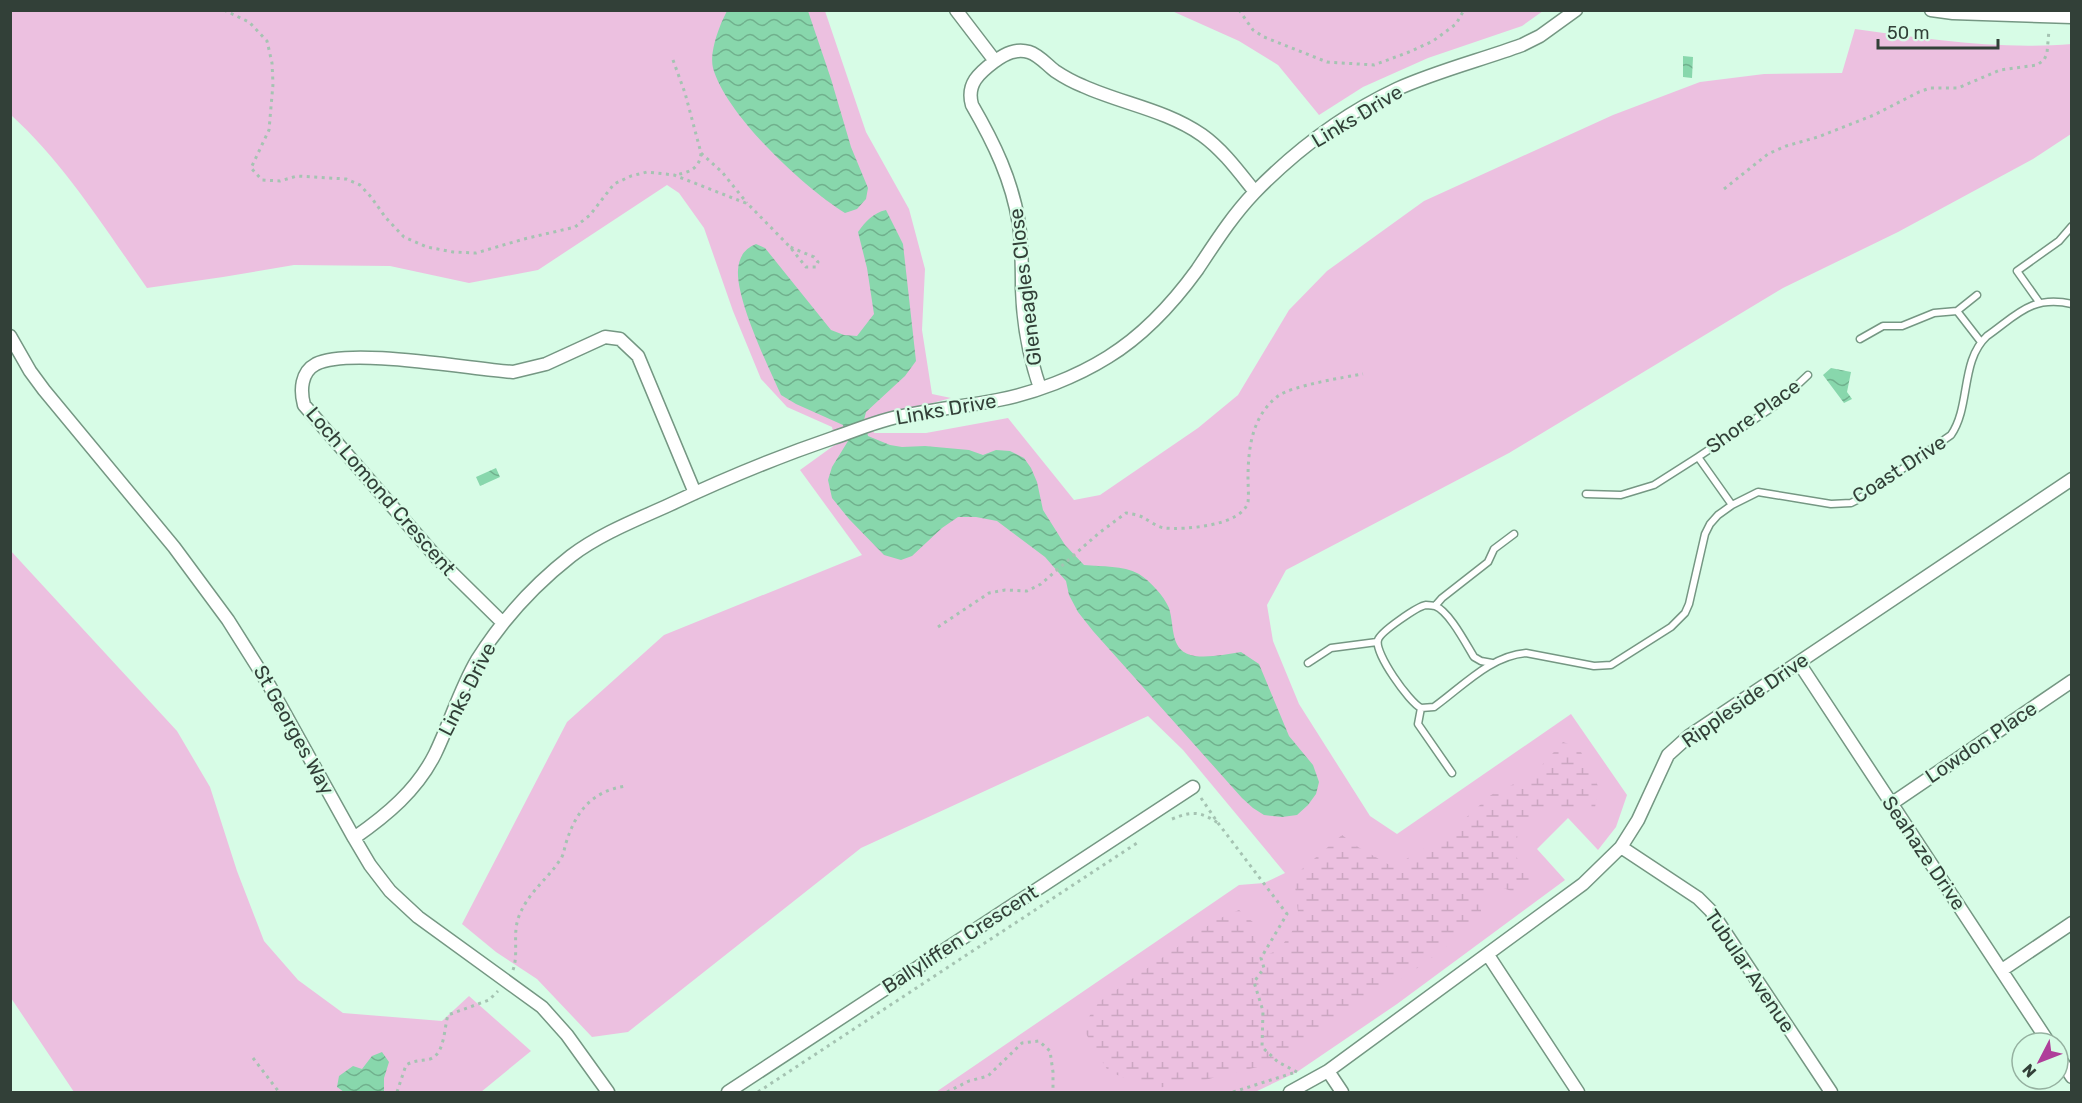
<svg xmlns="http://www.w3.org/2000/svg" width="2082" height="1103" viewBox="0 0 2082 1103" font-family="Rubik,sans-serif">
  <defs>
    <pattern id="wetland-marsh" width="20" height="14" patternUnits="userSpaceOnUse" patternTransform="scale(1.5)"><rect width="20" height="14" fill="#ecc0e0"/><path d="M1 5h8M5 5V1M11 12h8M15 12V8" fill="none" stroke="#cba6c1"/></pattern>
    <pattern id="water-waves" width="16" height="10" patternUnits="userSpaceOnUse" patternTransform="scale(1.5)"><rect width="16" height="10" fill="#88d7ac"/><path d="M0 5q4-4 8 0t8 0" fill="none" stroke="#70b08d"/></pattern>
  </defs>
  <rect width="100%" height="100%" fill="#d7fce6"/>
  <!-- green -->
  <path fill="#ecc0e0" d="M11 11H825L866 132 909 209 925 269 922 330 932 394 951 398 869 420 874 433H926L1008 418 1074 500 1100 495 1198 428 1238 395 1289 310 1327 271 1424 201 1613 115 1700 82 1764 74 1842 73 1855 29C1927 39 1998 50 2072 44L2071 134 2033 159 1898 232 1783 288 1509 453 1286 570 1267 605 1273 641 1299 704 1370 816 1397 834 1571 714 1627 795 1616 827 1598 850 1568 818 1537 849 1565 880 1397 1004 1297 1072 1255 1092H936L1239 885 1264 883 1285 873 1183 750 1148 716 861 848 628 1032 592 1037 537 979 496 952 462 924 567 722 664 635 862 555 800 470 836 444 832 427 787 407 761 379 733 311 704 228 679 193 667 185 538 270 469 283 390 266 294 265 223 277 147 288C105 229 65 164 11 115Z
    M1172 11H1543L1522 26 1428 58 1363 87 1319 115 1278 65 1239 41Z
    M10 550 177 731 210 787 237 871 264 941 298 980 343 1013 442 1021 469 996 531 1051 481 1092H74L11 998Z"/>
  <!-- wetland -->
  <path fill="url(#wetland-marsh)" d="M1563 742 1579 748 1598 786 1595 808 1546 807 1518 831 1515 855 1533 883 1516 893 1493 884 1481 896V920L1422 965 1322 1029 1278 1062 1196 1082 1150 1089 1108 1071 1082 1027 1099 1002 1216 920 1239 910 1254 923 1255 941 1261 957 1279 950 1299 921 1294 876 1342 835 1358 847 1393 867 1448 834 1491 795 1533 775Z"/>
  <!-- water -->
  <path fill="url(#water-waves)" d="M727 11H808L831 79 851 147 868 188 866 199 857 209 845 213C804 188 726 115 713 68 709 52 720 24 727 11Z
    M1683 56 1693 57 1692 78 1683 77Z
    M886 210 903 244 916 361 905 376 866 412 864 420 868 436 890 445 902 447 925 446 969 450 983 455 996 450 1010 451 1024 458 1031 468 1037 482 1043 510 1065 545 1084 565C1103 567 1122 565 1139 574 1150 581 1164 596 1169 608 1175 627 1169 652 1195 656 1210 658 1226 654 1241 652L1259 664 1289 736 1313 765 1319 782 1316 794 1308 805 1297 815 1282 817 1264 815 1253 808 1242 798 1093 631 1078 612 1069 595 1066 581 1045 557 997 521 976 517H958L942 528 912 556 901 560 884 555 849 519 832 498 828 480 832 467 848 441 843 425 796 404 781 395C768 366 736 300 738 270 739 257 744 249 756 244L765 248 831 330 844 335 857 336 874 314 867 268 858 232C866 221 873 213 886 210Z
    M1831 368 1851 372 1847 392 1852 399 1844 403 1823 375Z
    M496 468 500 477 480 486 476 477Z
    M382 1052 389 1062 384 1078V1092H344L337 1087 339 1076 353 1066 362 1069 372 1056Z"/>
  <g fill="none" stroke-linecap="round" stroke-linejoin="round">
    <defs>
      <path id="lane" d="M2039 302 2017 271 2059 241 2072 226
        M1957 311 1977 295
        M1860 339 1883 326H1902L1934 313 1957 311 1981 342
        M1698 457 1776 405 1808 375
        M1586 494 1621 495 1654 485 1698 457 1732 505
        M1435 606 1442 598 1488 562 1494 549 1514 534
        M1308 663 1331 648 1377 642
        M1492 663 1481 661 1474 657C1466 644 1449 611 1435 606 1435 606 1427 605 1426 605 1418 606 1380 632 1378 640 1374 653 1409 702 1421 708L1434 707C1462 687 1490 656 1526 653L1594 666 1611 665 1671 627 1685 613 1689 604 1705 534 1710 524 1718 515 1732 505 1758 492 1831 504 1851 503 1859 499 1951 435C1971 406 1960 361 1987 336 2017 315 2031 295 2072 304
        M1421 708 1418 724 1452 773"/>
      <path id="street" d="M956 10 995 61C979 73 966 84 972 105 994 143 1012 180 1019 224 1022 246 1022 267 1022 289 1023 323 1029 356 1040 388
        M1931 10 1953 13 2072 17
        M995 61C1005 54 1016 48 1029 52 1039 55 1047 65 1055 71 1064 77 1073 82 1083 86 1123 104 1166 110 1202 135 1223 150 1239 172 1255 192
        M10 336 30 371 44 390 174 547 228 620 269 685 354 838 370 865 390 891 418 917 542 1007 567 1035 608 1092
        M503 623 438 559 304 405C300 390 301 372 316 364 350 347 470 369 513 372L546 364 605 337 620 339 638 356 695 493
        M1799 663 2049 1043
        M1891 804 2072 681
        M354 838C387 815 417 790 435 754 450 723 460 689 477 660 502 620 534 585 571 556 600 534 636 520 669 505 722 480 777 457 833 438 851 432 870 424 889 419 925 410 962 407 998 400 1035 393 1076 377 1108 357 1142 336 1173 303 1197 270 1215 243 1232 216 1254 193 1295 151 1344 114 1397 89 1437 71 1481 60 1522 45L1540 36 1576 10
        M1621 847 1698 898 1711 911 1831 1092
        M1488 955 1578 1092
        M2002 970 2072 923
        M2058 1056 2072 1077
        M1328 1071 1342 1092
        M728 1092 1193 787
        M1290 1092 1328 1071 1583 884 1621 847 1638 820 1668 755 1689 736 2072 479"/>
    </defs>
    <!-- lane casing -->
    <use href="#lane" stroke="#759783" stroke-width="9"/>
    <!-- street casing -->
    <use href="#street" stroke="#759783" stroke-width="15"/>
    <!-- path -->
    <path stroke="#a5c3b2" stroke-width="3" stroke-dasharray="3 4.5" stroke-linecap="butt" d="M224 10 249 22 267 41 272 63 273 84 269 130 251 168 262 180 280 181 297 176 346 179 360 185 371 197 386 218 404 237 427 247 453 252 476 253 524 239 575 227 590 215 614 184 631 176 647 172 674 175 748 204 790 247 806 267H816L818 262 814 257 790 247
      M1239 10 1253 30 1264 37 1327 62 1374 65 1409 52 1433 41 1456 24 1464 10
      M673 60 685 93 701 153C700 169 688 173 674 175
      M701 153 722 172 747 203
      M1724 189 1768 154 1786 146 1818 137 1874 115 1919 92 1930 88H1958L2000 70 2037 65 2044 60 2047 53 2049 30
      M938 627 989 593 1005 590 1027 591 1041 584 1099 533 1126 513C1132 514 1139 515 1144 518 1150 521 1157 527 1164 528 1184 530 1242 526 1248 502 1249 495 1248 486 1248 479 1248 448 1252 416 1278 396 1291 386 1345 377 1363 374
      M1201 798 1218 823 1287 914 1261 958 1264 968 1254 982 1263 1011 1262 1047 1278 1062 1297 1072
      M1172 819C1192 811 1200 811 1218 823
      M513 970C519 953 512 934 519 916 529 891 547 880 560 860 564 855 564 849 566 843 576 811 592 791 626 786
      M253 1058 279 1092
      M397 1092 406 1065C415 1060 422 1061 430 1059 445 1054 444 1028 448 1015L489 1000 498 991
      M758 1092 1137 843
      M947 1092 969 1081 988 1076 1022 1043 1039 1041 1050 1051 1053 1072V1092
      M1233 1092 1293 1073"/>
    <!-- lane -->
    <use href="#lane" stroke="#fff" stroke-width="6"/>
    <!-- street -->
    <use href="#street" stroke="#fff" stroke-width="12"/>
  </g>
  <g text-anchor="middle" dominant-baseline="central" stroke-width="5" stroke-linejoin="round" paint-order="stroke">
    <!-- street labels -->
    <g font-size="20" fill="#324038" stroke="#d7fce6">
      <text transform="translate(1357 116) rotate(-31)">Links Drive</text>
      <text transform="translate(1025 287) rotate(-97)">Gleneagles Close</text>
      <text transform="translate(946 409) rotate(-10)">Links Drive</text>
      <text transform="translate(1753 416) rotate(-36)">Shore Place</text>
      <text transform="translate(1899 469) rotate(-33)">Coast Drive</text>
      <text transform="translate(381 491) rotate(49)">Loch Lomond Crescent</text>
      <text transform="translate(467 689) rotate(-63)">Links Drive</text>
      <text transform="translate(1745 700) rotate(-35)">Rippleside Drive</text>
      <text transform="translate(294 730) rotate(61)">St Georges Way</text>
      <text transform="translate(1981 742) rotate(-34)">Lowdon Place</text>
      <text transform="translate(1924 853) rotate(56)">Seahaze Drive</text>
      <text transform="translate(960 939) rotate(-33)">Ballyliffen Crescent</text>
      <text transform="translate(1750 971) rotate(56)">Tubular Avenue</text>
    </g>
  </g>
  <!-- border -->
  <rect width="2082" height="1103" fill="none" stroke="#324038" stroke-width="24"/>
  <!-- north arrow -->
  <g transform="translate(2040 1061) rotate(228)"><circle r="28" fill="#d7fce6" stroke="#95b1a0" stroke-width="1.5"/>
  <path d="M0-4.5L10 22L0 15L-10 22Z" fill="#af3e9a"/>
  <text y="-9" font-size="16" font-weight="bold" text-anchor="middle" fill="#324038">N</text>
  </g>
  <!-- scale -->
  <path d="M1878 39v9h120v-9" fill="none" stroke="#324038" stroke-width="3"/>
  <text x="1887" y="39" font-size="18" fill="#324038" stroke="#d7fce6" stroke-width="4.5" paint-order="stroke">50 m</text>
</svg>
